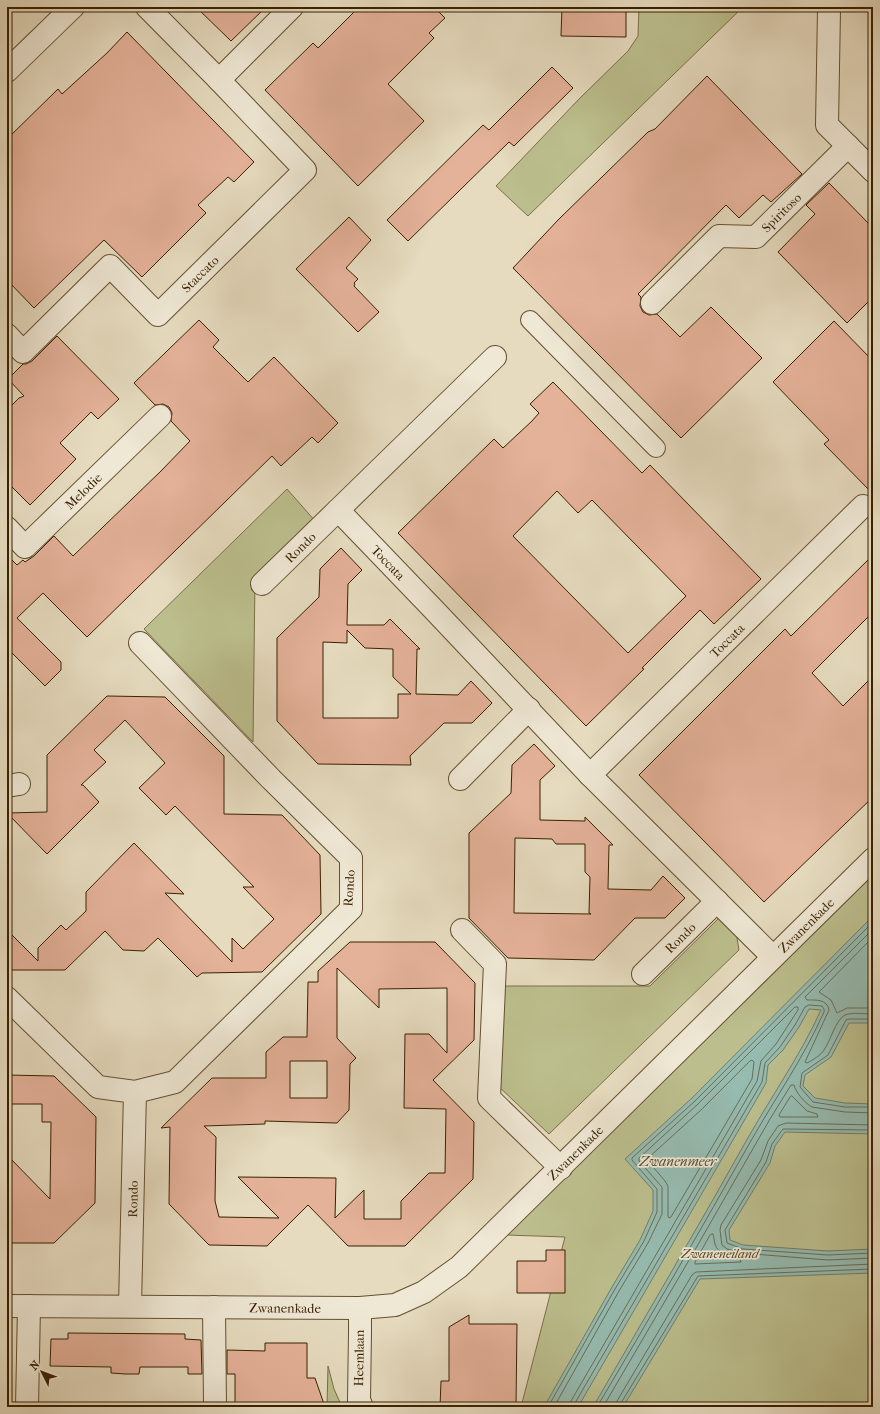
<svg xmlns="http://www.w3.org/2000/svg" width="880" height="1414" viewBox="0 0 880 1414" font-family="'IM FELL French Canon',serif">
  <rect width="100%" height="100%" fill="#e6dbbf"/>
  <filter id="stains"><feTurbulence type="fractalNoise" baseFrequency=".005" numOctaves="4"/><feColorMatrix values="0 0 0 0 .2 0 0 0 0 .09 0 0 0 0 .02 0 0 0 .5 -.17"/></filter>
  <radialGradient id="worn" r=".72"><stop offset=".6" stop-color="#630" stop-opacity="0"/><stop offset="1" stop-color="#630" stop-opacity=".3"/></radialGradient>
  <!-- green -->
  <path fill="#bcbe8d" stroke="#7a7046" d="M639 7H743L528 216 496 186 579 99 628 51 638 36Z
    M287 489 316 522 255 577 253 742 144 629Z
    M873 869V1407H521L565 1237 506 1235Z
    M720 917 736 932 739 950 549 1134 496 1084 497 986H650Z
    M328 1366 334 1389 342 1407H327Z"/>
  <!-- water -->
  <path fill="#96bbb0" stroke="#717d6a" d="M873 916V1023H849L831 1057 805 1075 803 1086 815 1098 845 1103 873 1104V1134L785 1132 775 1146 770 1163 729 1230 730 1240 743 1245 828 1251 873 1249V1273L700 1279 623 1407H593C645 1317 698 1227 749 1136 773 1094 801 1054 821 1010L809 1009 799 1027 783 1050 768 1065 766 1083 578 1407H544L612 1287 640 1240 653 1211V1190L625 1159 692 1098Z"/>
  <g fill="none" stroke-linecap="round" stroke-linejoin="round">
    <!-- shore -->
    <path stroke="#686e58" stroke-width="1" d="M873 929 805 997 807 1000C816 1000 827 999 829 1010L805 1062 807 1063C813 1060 821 1055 824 1050 830 1042 836 1019 845 1015 852 1012 865 1014 873 1014
      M873 937 819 992 831 1000 837 1013 847 1008H873
      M873 1019H849L846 1020 828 1055 802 1073 800 1087 813 1102 845 1107H873
      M750 1061 752 1060 754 1062 752 1079 671 1217 669 1218 668 1216V1186L665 1181 648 1161 647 1159 702 1109Z
      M792 1096 807 1111 817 1114 818 1117H780L779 1115 790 1097Z
      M873 1125 786 1123 778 1126 768 1141 761 1160 721 1225 720 1230 722 1245 727 1249 741 1253 828 1260 873 1258
      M873 1130 783 1129 772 1144 766 1162 725 1230 727 1243 743 1249 828 1255 873 1253
      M713 1234C714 1237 714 1240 715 1244 718 1255 731 1256 740 1259L741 1262 695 1264V1262L710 1235Z
      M548 1407 615 1289 644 1241 657 1212V1189L632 1160V1158L695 1101 873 922
      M554 1407 619 1291 648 1243 662 1214V1187L639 1161V1158L698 1104 795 1007H798V1010L776 1044 761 1061 757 1081 571 1401 569 1407
      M575 1407V1403L762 1082 765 1063 780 1047 795 1025 805 1007 809 1005 822 1006 824 1009V1012C804 1057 776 1097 752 1139 701 1229 650 1318 597 1407
      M603 1407 692 1255 770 1119 791 1085H794C796 1093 805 1103 812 1107L845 1112 873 1113
      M615 1407 617 1401 692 1275 696 1272 873 1264
      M620 1407 621 1403 698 1276 873 1269"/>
  </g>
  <!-- building -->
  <path fill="#e4b199" stroke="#392100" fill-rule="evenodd" d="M196 7H266L231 41Z
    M359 7H434L445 18 429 33 434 38 388 84 424 121 358 186 265 90 313 43 318 48Z
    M562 7H626V37L561 36Z
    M127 32 254 162 234 182 228 177 198 205 206 213 142 277 104 240 34 308 7 280V139L58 89 62 94 107 53Z
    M552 67 573 88 514 146 509 142 408 241 387 220 483 125 489 130Z
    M707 76 802 174 771 202 763 195 739 218 726 205 638 294 641 297 640 306 643 312 649 315 657 314 680 337 711 307 762 358 681 438 513 268 558 220 648 132 655 129Z
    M829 183 873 228V297L847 323 778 252 815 214 806 205Z
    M349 217 371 240 346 268 358 279 354 283 355 284 354 286 379 312 358 332 296 269Z
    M199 320 219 340 213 347 248 382 274 357 338 423 318 443 312 437 281 466 272 456 87 637 43 593 17 618 61 662V670L45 686 7 648V555L17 565 23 560 25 562 34 556 54 536 73 556 161 471 190 441 171 421 172 413 169 407 163 404 155 405 134 383Z
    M834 321 873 361V494L824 444 829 440 773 382Z
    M57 336 119 399 98 419 91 412 60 443 76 459 30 505 7 482V410L19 398 24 396 8 379 23 364H26L32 361Z
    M553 382 642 473 650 465 761 579 714 624 700 610 642 668 644 669 586 726 398 533 494 439 503 448 532 421 539 413 530 404ZM557 491 578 513 592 500 686 596 628 653 513 536Z
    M341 548 362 570 348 584 347 625H384L390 619 420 649H417L416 694 458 695 471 681 492 703 472 723H444L410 756 411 765 318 764 277 721V638L319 597 320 569ZM347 630 365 648 393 649V677L411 694H398V718H323V642L347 643Z
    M873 555V612L812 673 843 706 873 676V797L764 902 639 775 785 629 791 636Z
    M107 696 165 697 224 756V814L282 815 320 855 321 914 262 972 202 973 197 977 158 938 144 951 123 950 105 931 65 970H7V930L38 961V948L61 925 66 930 86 911V892L134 843 184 894 165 893 232 962V938L243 949 274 919 243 887H254L175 806 166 815 139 788 165 763 125 720 94 750 106 762 81 785H83L99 802 47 854 7 813 47 812V755Z
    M534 744 555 766 540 780V820L585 821V817L613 845H609L608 889 651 890 663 876 685 898 665 918H635L594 960 508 958 469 918V833L511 793 512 765ZM515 838 552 839 556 844H585V872L590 877 589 913 591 914 514 913Z
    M350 942H435L475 983 474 1040 433 1080 474 1122 473 1179 405 1246H348L308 1205 267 1246 209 1245 169 1204 170 1127 161 1128 212 1078H266V1052L283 1037H307L308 982H318V971ZM337 968 379 1008V989L447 988V1053L429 1034H405L404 1108 446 1109 445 1173H429L401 1201V1219H364V1190L335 1218 336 1178 238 1177 279 1218 219 1217 215 1201 216 1137 204 1126 265 1124V1121L337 1123 349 1110 350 1064 356 1058 337 1038ZM290 1061H327V1098H290Z
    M7 1075 54 1076 96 1117 95 1203 54 1243H7V1155L50 1199 51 1122H42V1104H7Z
    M546 1250H565V1293H517V1261H546Z
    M469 1315V1324H517L516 1407H440L441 1381H449V1327Z
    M68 1333 185 1334V1339L201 1340 202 1374H188V1367H140L139 1374H125L111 1373V1367L50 1366 51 1339H68Z
    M265 1343H307V1378H315L325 1407H235V1374H227V1350L265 1351Z"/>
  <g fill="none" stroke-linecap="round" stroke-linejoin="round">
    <defs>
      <path id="pedestrian" d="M530 320 656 448"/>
      <g id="minor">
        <path d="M829 10 827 125 873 171"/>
        <path d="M7 71 73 7"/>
        <path d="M219 80 292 7"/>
        <path id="s1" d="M652 303 719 236 756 237 848 146"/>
        <path id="s2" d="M7 335 23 352 110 266 158 315 305 170 219 80 147 7"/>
        <path id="s3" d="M495 357 338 510 437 613 590 775 773 957"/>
        <path id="s4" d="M7 528 25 547 160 416"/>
        <path id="s5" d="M262 584 338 510"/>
        <path id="s6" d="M590 775 863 506"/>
        <path d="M460 779 529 709"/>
        <path d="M7 786 19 784"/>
        <path d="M462 930 495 964 489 1098 561 1168"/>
        <path id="s7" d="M643 974 717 901"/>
        <path d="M7 998 98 1087 135 1092 175 1082 351 909V858L271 779 140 643"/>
        <path id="s8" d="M7 1306 360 1308 395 1305 424 1292 459 1267 873 859"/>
        <path id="s9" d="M130 1306 135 1092"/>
        <path d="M214 1307 215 1407"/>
        <path d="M360 1308V1332L359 1400 362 1407"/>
        <path d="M27 1407 29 1306"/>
      </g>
    </defs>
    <!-- pedestrian casing -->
    <use href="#pedestrian" stroke="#645030" stroke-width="20"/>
    <!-- minor casing -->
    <use href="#minor" stroke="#645030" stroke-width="24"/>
    <!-- pedestrian -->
    <use href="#pedestrian" stroke="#efe8d5" stroke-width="18"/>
    <!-- minor -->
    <use href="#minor" stroke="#efe8d5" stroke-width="22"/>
  </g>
  <g text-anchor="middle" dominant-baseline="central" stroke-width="3.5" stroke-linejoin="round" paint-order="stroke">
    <!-- street labels -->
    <g font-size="13" fill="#392100" stroke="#efe8d5">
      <text stroke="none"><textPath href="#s1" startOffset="167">Spiritoso</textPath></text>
      <text stroke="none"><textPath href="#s2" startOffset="273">Staccato</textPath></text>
      <text stroke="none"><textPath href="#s4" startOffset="107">Melodie</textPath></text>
      <text stroke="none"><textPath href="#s5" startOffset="53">Rondo</textPath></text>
      <text stroke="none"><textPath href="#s3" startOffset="292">Toccata</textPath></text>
      <text stroke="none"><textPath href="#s6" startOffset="192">Toccata</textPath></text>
      <text transform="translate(349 888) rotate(-86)">Rondo</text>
      <text stroke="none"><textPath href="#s8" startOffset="950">Zwanenkade</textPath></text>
      <text stroke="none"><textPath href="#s7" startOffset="52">Rondo</textPath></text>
      <text stroke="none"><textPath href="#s8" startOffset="626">Zwanenkade</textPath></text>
      <text stroke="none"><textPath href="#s9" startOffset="107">Rondo</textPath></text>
      <text stroke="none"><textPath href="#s8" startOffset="278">Zwanenkade</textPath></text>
      <text transform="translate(359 1358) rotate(-89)">Heemlaan</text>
    </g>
    <!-- park labels -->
    <g font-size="13" font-style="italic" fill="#5a4823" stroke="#efe8d5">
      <text x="720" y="1253">Zwaneneiland</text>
    </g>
    <!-- water labels -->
    <g font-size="14" font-style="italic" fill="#554f35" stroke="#efe8d5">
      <text x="678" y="1161">Zwanenmeer</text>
    </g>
  </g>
  <!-- margin -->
  <rect width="880" height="1414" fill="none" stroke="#e6dbbf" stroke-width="24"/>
  <rect x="8" y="8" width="864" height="1398" fill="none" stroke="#392100" stroke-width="2"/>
  <rect x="12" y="12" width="856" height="1390" fill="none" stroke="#392100"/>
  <!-- north arrow -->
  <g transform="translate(42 1372) rotate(312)" stroke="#efe8d5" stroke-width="3" paint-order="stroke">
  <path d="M0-3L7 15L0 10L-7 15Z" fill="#392100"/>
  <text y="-6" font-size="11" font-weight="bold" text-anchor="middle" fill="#392100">N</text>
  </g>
  <rect width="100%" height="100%" filter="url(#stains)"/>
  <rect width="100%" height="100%" fill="url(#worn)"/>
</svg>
